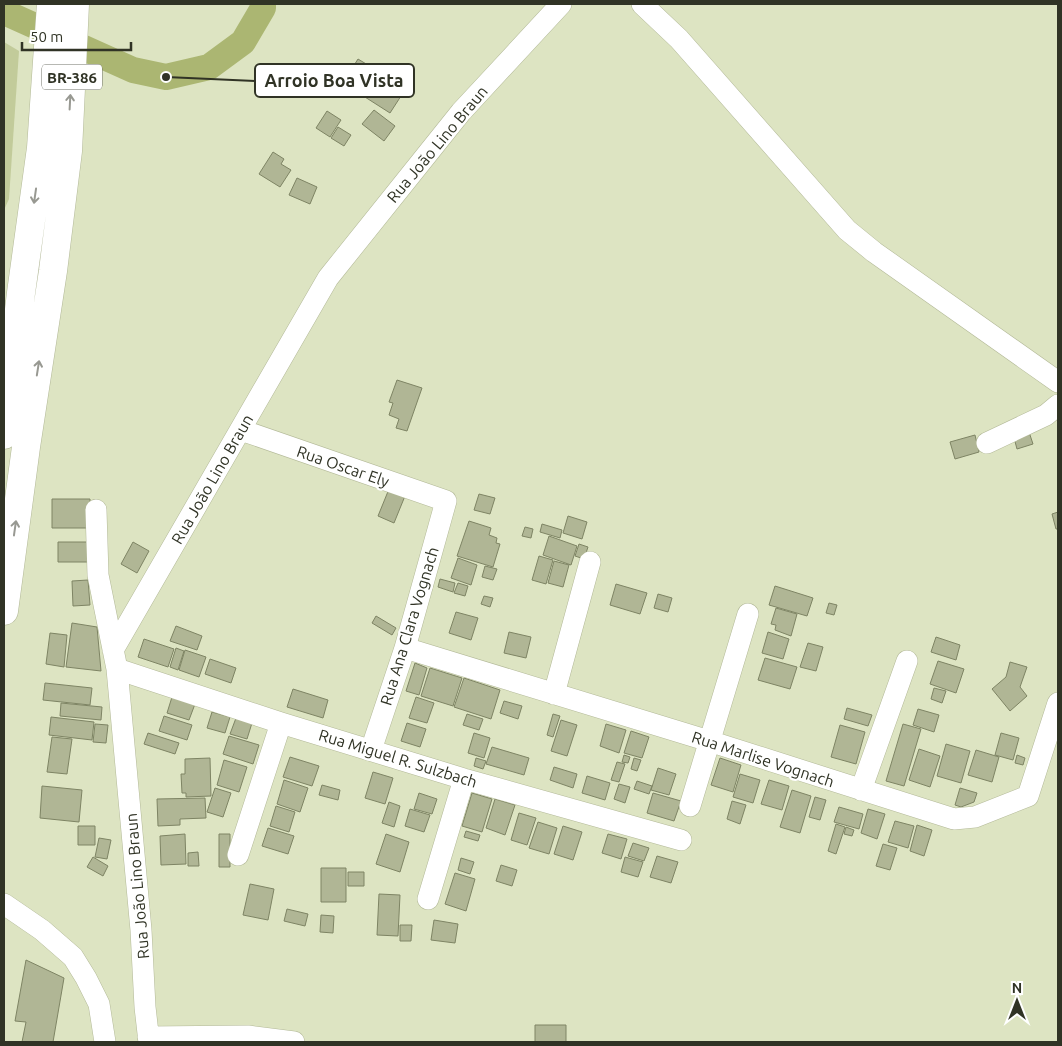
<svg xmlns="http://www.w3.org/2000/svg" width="1062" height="1046" viewBox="0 0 1062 1046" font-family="Ubuntu,sans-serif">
  <rect width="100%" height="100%" fill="#dde4c2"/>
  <!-- green -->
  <path fill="#c2cb9a" d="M4 42 19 51 9 199 4 210Z"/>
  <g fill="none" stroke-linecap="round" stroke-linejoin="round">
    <!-- river -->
    <path stroke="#abb672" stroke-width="26" d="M4 12 133 70 166 77 209 67 243 42 263 8V4"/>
  </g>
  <!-- building -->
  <path fill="#b0b695" stroke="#7e8464" d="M358 59 376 70 371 77 401 96 390 113 343 83Z
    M374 110 395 126 384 141 362 124Z
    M327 111 341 120 330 137 316 128Z
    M338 127 351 135 344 146 331 138Z
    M273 152 284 159 281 164 291 170 280 187 259 174Z
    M297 178 317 187 310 204 289 195Z
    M397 380 422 388 407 431 396 428 399 419 389 415 393 403 389 402Z
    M1028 429 1033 444 1017 449 1013 434Z
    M975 435 979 452 955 459 950 442Z
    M389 489 405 496 394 523 378 516Z
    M479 494 495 498 490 514 474 510Z
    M52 499H90V528H52Z
    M1058 512V529H1056L1052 514Z
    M568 516 587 522 582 539 563 533Z
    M469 521 491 528 489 535 497 538 496 543 500 544 493 567 457 556Z
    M542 524 562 530 560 538 540 532Z
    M525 527 533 529 531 538 522 536Z
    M549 536 577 546 571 565 543 555Z
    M58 542H93V562H58Z
    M133 542 149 551 137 573 121 564Z
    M579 544 588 547 584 559 575 556Z
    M539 556 553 560 546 584 532 580Z
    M458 558 477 565 471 585 451 578Z
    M554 561 569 565 563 587 548 583Z
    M485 566 497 569 493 580 482 577Z
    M440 579 455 583 453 592 438 587Z
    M88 580 90 605 73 606 72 581Z
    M458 583 468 586 465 596 454 593Z
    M616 584 647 593 640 614 610 605Z
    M775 586 813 598 807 616 769 605Z
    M658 594 672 598 668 612 654 608Z
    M484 596 493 598 490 607 481 604Z
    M829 603 837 605 834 615 826 613Z
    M776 608 797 614 791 636 775 630 776 625 771 624Z
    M456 612 478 618 471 640 449 633Z
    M376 616 396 628 392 635 372 623Z
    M72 623 97 627 101 671 66 667Z
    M176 626 202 636 197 650 170 641Z
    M509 632 531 637 526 658 504 653Z
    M768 632 789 639 783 659 762 653Z
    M50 633 67 635 64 667 46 664Z
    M936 637 960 645 956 660 931 652Z
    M144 639 174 649 168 667 138 657Z
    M808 643 823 647 816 671 800 667Z
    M176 648 184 651 178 670 170 667Z
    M185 650 206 657 199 677 179 670Z
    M765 658 797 667 790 689 758 680Z
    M210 659 236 668 231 683 205 674Z
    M938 661 964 669 956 693 930 684Z
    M1010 662 1027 667 1020 687 1027 696 1010 711 992 689 1006 677Z
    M415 663 427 668 419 695 406 691Z
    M430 668 462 678 453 706 421 696Z
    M464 678 500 690 491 719 454 707Z
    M45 683 92 688 90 705 43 700Z
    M934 688 946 691 942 703 931 699Z
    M293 689 328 700 323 718 287 707Z
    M172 697 195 704 189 720 167 713Z
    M416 697 434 703 427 723 409 718Z
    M504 701 522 706 518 719 500 713Z
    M61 703 102 707 101 720 60 716Z
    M847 708 872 715 868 726 844 719Z
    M918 709 939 715 934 732 913 725Z
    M212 712 230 717 225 733 207 728Z
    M467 714 483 719 479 730 463 725Z
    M553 714 560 716 553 737 547 735Z
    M164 716 192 725 187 740 159 731Z
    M51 717 94 722 92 740 49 735Z
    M236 718 252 723 247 739 230 734Z
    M561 720 577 725 567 756 551 751Z
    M407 723 426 729 420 747 401 741Z
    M95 724 108 725 106 743 93 742Z
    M606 724 626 730 619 753 600 746Z
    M903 724 921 729 904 786 886 781Z
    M840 725 865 732 856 764 831 757Z
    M631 731 649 737 642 758 624 753Z
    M148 733 179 743 175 754 144 744Z
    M474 733 490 738 484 758 468 753Z
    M1001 733 1019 738 1013 760 995 755Z
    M229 736 259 745 253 764 223 754Z
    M52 737 72 739 67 774 47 772Z
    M946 744 970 751 961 783 937 776Z
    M492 747 529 758 524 775 486 764Z
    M919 749 940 756 930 787 909 780Z
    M976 750 999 757 992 782 968 775Z
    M624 755 630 757 628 763 622 762Z
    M1017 755 1025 758 1023 765 1015 763Z
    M290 757 319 766 312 786 283 777Z
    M210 758 211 796 186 797V793H182L181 774H185V759Z
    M476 758 486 761 483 769 474 766Z
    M634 758 641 760 637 771 631 769Z
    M720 758 741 765 733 792 711 785Z
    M224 760 247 767 239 792 217 785Z
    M617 762 625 764 619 782 611 780Z
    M554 767 577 774 573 788 550 780Z
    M658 768 676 774 669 795 651 790Z
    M373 772 393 778 385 804 365 798Z
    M740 774 760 780 753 803 733 797Z
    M587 776 610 783 605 800 582 793Z
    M284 780 308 788 300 812 277 804Z
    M769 780 789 786 782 810 761 804Z
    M637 781 652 786 649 794 634 789Z
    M619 784 630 787 625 803 614 799Z
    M322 785 340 790 338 800 319 795Z
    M42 786 82 790 79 822 40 818Z
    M215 788 231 793 223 817 207 812Z
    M960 788 977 793 974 802 961 807 955 805Z
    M792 790 811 796 800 833 780 827Z
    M419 793 437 799 432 814 414 809Z
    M472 793 492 799 482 832 462 826Z
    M653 793 681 801 674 821 647 813Z
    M815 797 826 800 820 820 809 817Z
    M205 798 206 818 180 819V825L158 826 157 799Z
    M495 799 515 805 505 835 486 828Z
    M732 801 746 805 740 824 727 819Z
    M389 802 400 806 394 827 382 823Z
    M276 806 295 812 289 832 270 826Z
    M839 807 863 814 859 829 834 822Z
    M410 809 430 815 424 832 405 826Z
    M868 809 885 814 877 839 861 833Z
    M519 813 536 818 527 845 511 840Z
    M895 821 914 826 908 848 888 842Z
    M538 822 557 828 549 854 529 848Z
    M836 824 845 827 836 854 828 851Z
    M917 825 932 830 924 856 910 851Z
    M78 826H95V845H78Z
    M563 826 582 832 573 860 554 854Z
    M846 827 854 830 852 836 844 834Z
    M268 828 294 836 288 854 262 846Z
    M466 831 480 835 478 841 464 837Z
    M185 834 186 864 161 865 160 836Z
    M219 834H230V867H219Z
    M386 834 409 842 400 872 376 864Z
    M608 834 627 839 621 859 602 853Z
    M99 838 111 840 107 859 95 857Z
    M633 843 649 848 644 861 628 856Z
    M883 844 897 848 890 870 876 866Z
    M198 852 199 866H188V853Z
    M657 856 678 862 671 883 650 877Z
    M93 857 108 866 103 876 87 867Z
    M625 857 643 862 638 877 621 872Z
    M461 858 474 862 470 874 458 870Z
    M501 865 517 870 512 886 496 881Z
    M321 868H346V902H321Z
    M348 872H364V886H348Z
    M455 873 475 879 466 911 445 904Z
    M250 884 274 889 268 920 243 915Z
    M379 894 400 895 398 936 377 935Z
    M287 909 308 914 305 926 284 921Z
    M321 915 334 916 333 933 320 932Z
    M434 920 458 924 455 943 431 940Z
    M400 925H412L411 941H400Z
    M26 960 64 978 53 1042H22L26 1022 15 1021Z
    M535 1025H566V1042H535Z"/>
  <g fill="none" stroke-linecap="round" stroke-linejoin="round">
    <defs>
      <path id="minor" d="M642 4 679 39 847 230 874 252 1058 382
        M241 430 446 501 405 648 371 750
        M987 443 1046 415 1058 405
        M96 510 98 575 117 669 141 930 145 1007 149 1042
        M405 648 709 741 954 819 975 817 1028 796 1058 703
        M113 650 328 278 461 112 561 4
        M117 669 281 723 464 779 681 840
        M554 694 590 562
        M861 790 907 661
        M690 806 748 614
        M238 855 281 723
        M428 899 464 779
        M4 904 42 930 73 957 86 978 99 1004 105 1042
        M148 1037 248 1036 294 1042"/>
      <path id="highway" d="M4 435 21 293 41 148 51 4
        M4 611 26 447 53 271 68 151 75 4"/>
    </defs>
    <!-- minor casing -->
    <use href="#minor" stroke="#b3b998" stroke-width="22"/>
    <!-- highway casing -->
    <use href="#highway" stroke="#b3b998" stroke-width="29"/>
    <!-- minor -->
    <use href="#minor" stroke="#fff" stroke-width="21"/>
    <!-- highway -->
    <use href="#highway" stroke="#fff" stroke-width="28"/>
  </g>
  <!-- one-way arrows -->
  <defs><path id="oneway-shaft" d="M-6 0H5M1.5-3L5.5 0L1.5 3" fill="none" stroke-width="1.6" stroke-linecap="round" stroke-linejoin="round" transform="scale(1.25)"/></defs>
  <g stroke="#989992">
    <use href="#oneway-shaft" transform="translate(70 102) rotate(-87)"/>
    <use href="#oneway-shaft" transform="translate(35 196) rotate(98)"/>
    <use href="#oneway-shaft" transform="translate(38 368) rotate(-81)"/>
    <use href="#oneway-shaft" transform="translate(15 528) rotate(-82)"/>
  </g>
  <g text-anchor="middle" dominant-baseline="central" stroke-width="4.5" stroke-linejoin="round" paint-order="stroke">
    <!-- shield labels -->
    <rect fill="#fff" stroke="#6e7066" stroke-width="1" x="42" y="64.5" width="60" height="25" rx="4"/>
    <g font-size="15" font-weight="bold" fill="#303325">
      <text x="72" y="77">BR-386</text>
    </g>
    <!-- street labels -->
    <g font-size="16" fill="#303325" stroke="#fff">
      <text transform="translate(437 144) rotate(-50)">Rua João Lino Braun</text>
      <text transform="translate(343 466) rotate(19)">Rua Oscar Ely</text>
      <text transform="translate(212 479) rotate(-60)">Rua João Lino Braun</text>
      <text transform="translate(409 626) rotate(-73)">Rua Ana Clara Vognach</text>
      <text transform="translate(398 758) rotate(17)">Rua Miguel R. Sulzbach</text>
      <text transform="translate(763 759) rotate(18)">Rua Marlise Vognach</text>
      <text transform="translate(137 886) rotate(-95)">Rua João Lino Braun</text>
    </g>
  </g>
  <!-- callouts -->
  <path fill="none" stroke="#303325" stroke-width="2" d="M166 77L255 81"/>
  <circle fill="#303325" stroke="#fff" stroke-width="2" cx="166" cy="77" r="5"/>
  <rect fill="#fff" stroke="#303325" stroke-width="2" x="255" y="64" width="159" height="33" rx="5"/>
  <g font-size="18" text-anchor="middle" font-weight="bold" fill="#303325">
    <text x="334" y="87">Arroio Boa Vista</text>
  </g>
  <!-- border -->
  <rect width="1062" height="1046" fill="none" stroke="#303325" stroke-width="10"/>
  <!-- north arrow -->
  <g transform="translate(1017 1001)" stroke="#ffffff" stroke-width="4" paint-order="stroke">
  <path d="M0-4L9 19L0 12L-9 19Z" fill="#303325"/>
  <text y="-8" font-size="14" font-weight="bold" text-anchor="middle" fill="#303325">N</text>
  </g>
  <!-- scale -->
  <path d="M22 42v8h109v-8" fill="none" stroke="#303325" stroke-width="2.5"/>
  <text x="30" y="42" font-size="15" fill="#303325" stroke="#ffffff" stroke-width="4" paint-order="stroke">50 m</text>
</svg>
